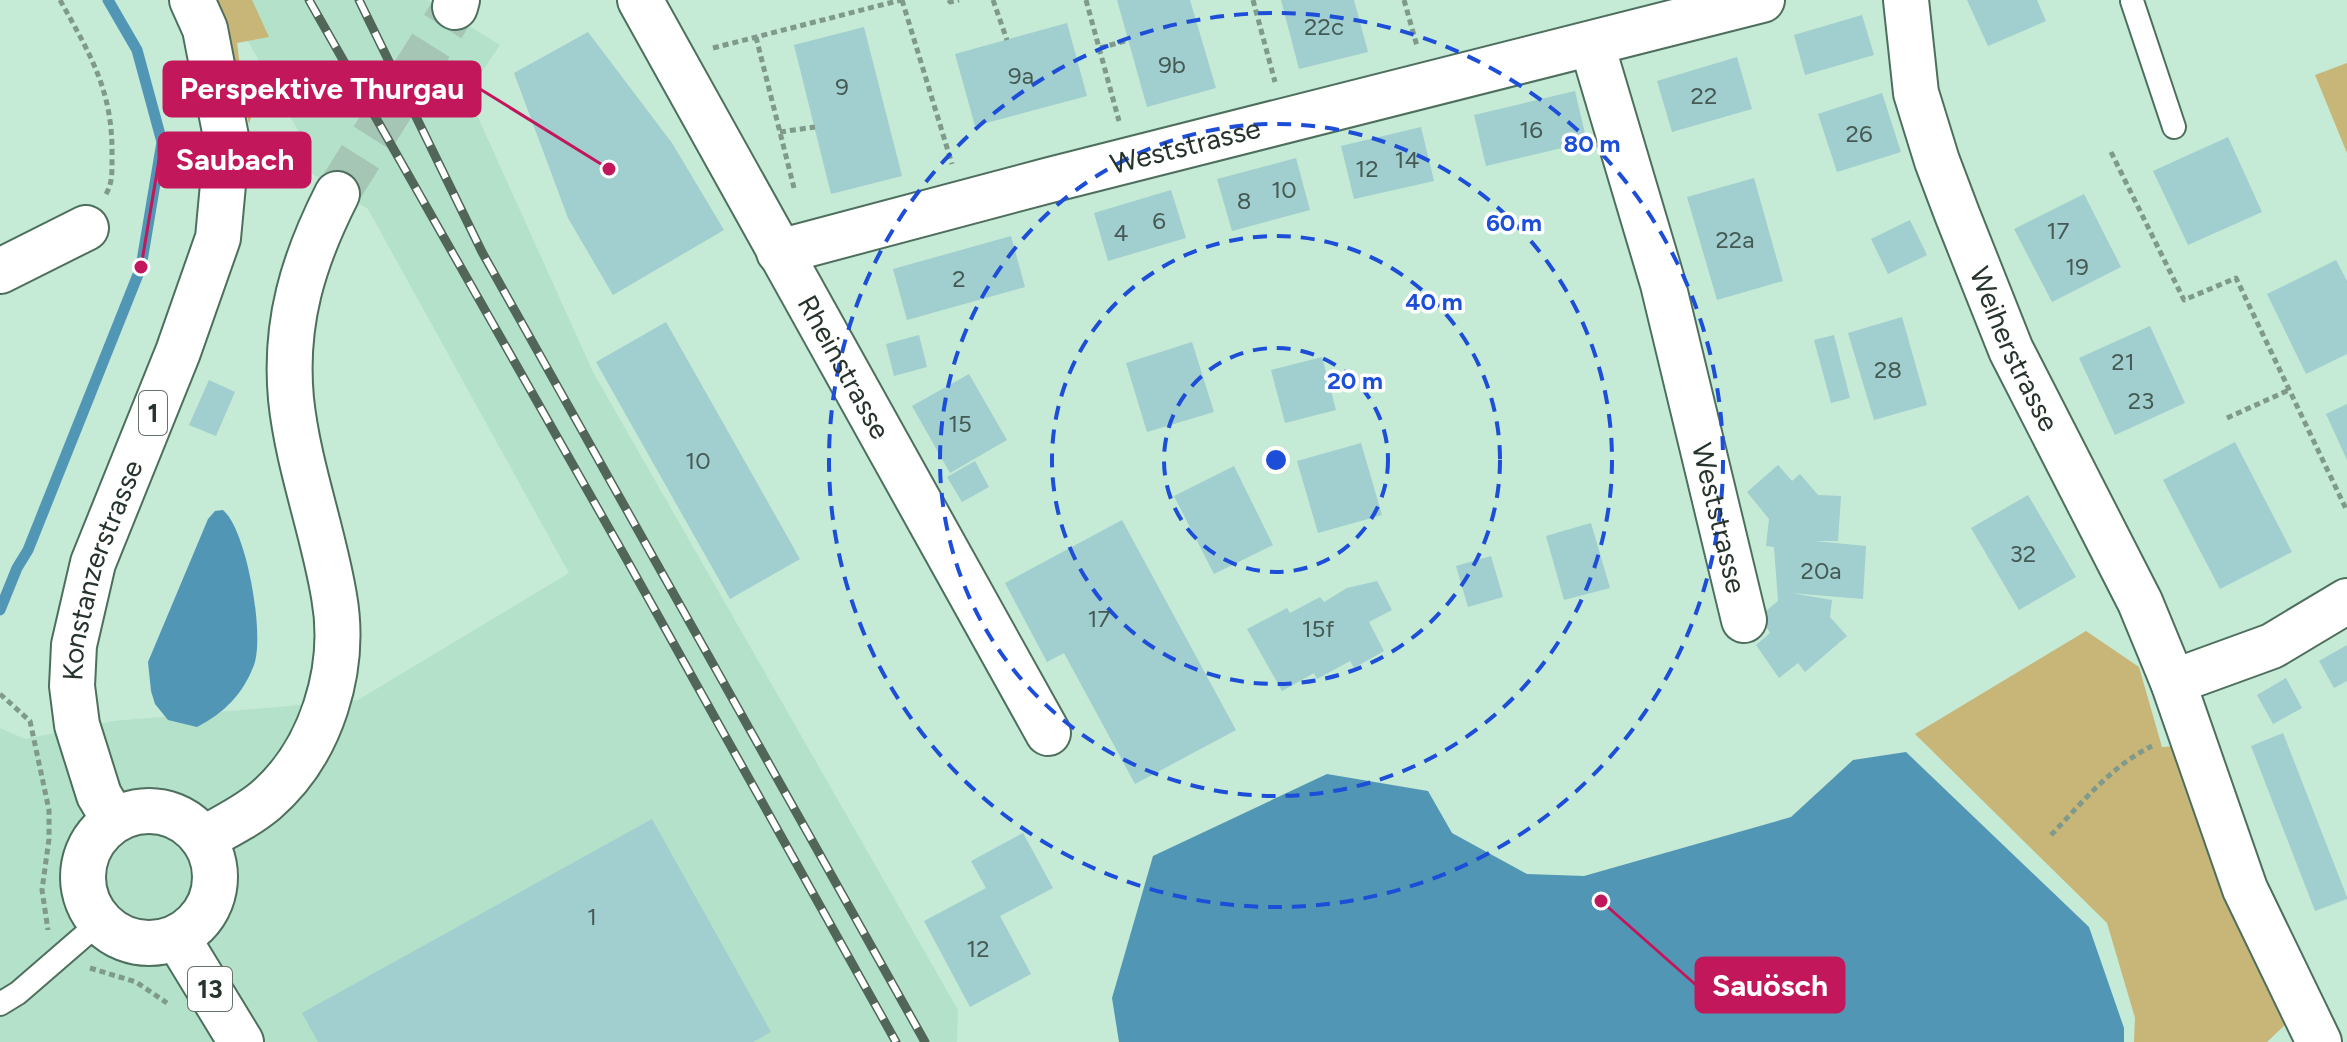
<svg xmlns="http://www.w3.org/2000/svg" width="2347" height="1042" viewBox="0 0 2347 1042" font-family="Figtree,sans-serif">
  <rect width="100%" height="100%" fill="#c5ead6"/>
  <!-- built -->
  <path fill="#b4e1c9" d="M225 0H427L500 45 467 93 593 372 958 1010 957 1042H0V728L25 739 114 721 358 700 569 573 368 209 300 166 310 152Z"/>
  <!-- green -->
  <path fill="#c8b678" d="M214 0H252L269 37 237 43 242 82 254 83 260 87 265 105 252 115 249 124 232 52Z
    M2347 63V153L2315 75Z
    M2086 631 2139 667 2162 747 2177 746 2289 1021 2267 1042H2134L2135 1018 2107 923 1915 734Z"/>
  <!-- water -->
  <path fill="#5296b6" d="M223 510C247 530 265 636 254 665 243 694 224 713 197 727L168 720 155 704 151 691 148 662 208 519 215 511Z
    M1906 752 2089 927 2124 1028V1042H1119L1112 998 1153 856 1327 774 1428 791 1452 833 1527 874 1584 876 1791 817 1853 760Z"/>
  <g fill="none" stroke-linecap="round" stroke-linejoin="round">
    <!-- stream -->
    <path stroke="#5296b6" stroke-width="11" d="M0 610 17 568 28 550 141 267 162 142 137 50 108 0"/>
  </g>
  <!-- building -->
  <path fill="#a1cece" d="M1117 0H1190L1216 88 1147 107Z
    M1281 0H1354L1368 52 1299 69Z
    M1967 0H2037L2046 21 1988 46Z
    M1862 15 1874 55 1805 75 1794 35Z
    M1067 23 1087 96 975 126 955 54Z
    M864 27 902 176 831 194 794 45Z
    M588 32 672 143 724 230 613 295 568 218 514 73Z
    M1737 57 1752 109 1672 132 1657 81Z
    M1575 91 1587 142 1486 166 1474 115Z
    M1882 93 1901 152 1837 172 1818 114Z
    M1421 127 1434 181 1354 199 1341 146Z
    M2228 137 2262 212 2188 245 2153 171Z
    M1296 158 1310 210 1232 231 1217 179Z
    M1754 178 1783 281 1717 300 1687 197Z
    M1171 190 1186 238 1108 261 1094 213Z
    M2084 194 2121 267 2052 302 2014 229Z
    M1910 220 1927 255 1888 274 1871 239Z
    M1011 236 1025 287 907 320 893 269Z
    M2336 260 2347 281V354L2306 374 2267 294Z
    M1902 317 1927 405 1874 420 1848 333Z
    M666 322 800 559 730 599 596 362Z
    M2150 326 2185 403 2115 435 2079 358Z
    M919 335 927 367 894 376 886 344Z
    M1834 335 1850 398 1831 403 1814 340Z
    M1192 342 1214 412 1147 432 1126 363Z
    M1322 357 1336 410 1285 423 1271 370Z
    M969 374 1007 440 950 473 912 406Z
    M209 380 235 392 216 436 189 425Z
    M2347 404V460L2326 414Z
    M2235 442 2292 552 2220 589 2163 480Z
    M1361 443 1382 515 1318 533 1297 461Z
    M975 461 989 487 962 502 947 477Z
    M1778 465 1792 481 1800 474 1818 495 1841 496 1838 541H1814L1866 546 1863 599 1791 593 1832 600 1830 617 1847 636 1805 672 1798 663 1779 678 1756 645 1770 633 1760 616 1778 601 1774 547 1766 546 1769 519 1747 492Z
    M1234 466 1273 545 1214 574 1174 496Z
    M2028 495 2076 577 2019 610 1971 528Z
    M1122 520 1236 730 1135 784 1064 653 1047 662 1005 583Z
    M1591 523 1610 588 1564 600 1546 536Z
    M1491 556 1503 597 1468 607 1456 566Z
    M1377 581 1392 610 1369 622 1384 651 1354 668 1350 661 1317 679 1314 673 1282 691 1247 629 1287 608 1290 613 1320 597 1324 602 1347 588Z
    M2347 645V681L2334 688 2319 661Z
    M2286 678 2302 708 2273 724 2257 695Z
    M2283 733 2347 897V899L2315 911 2251 746Z
    M652 819 771 1032 753 1042H318L302 1013Z
    M1023 833 1053 888 1000 916 1031 974 970 1007 924 921 986 888 971 861Z"/>
  <g fill="none" stroke-linecap="round" stroke-linejoin="round">
    <!-- primary-tunnel -->
    <path stroke="#a5c6b4" stroke-width="44" stroke-dasharray="44 22" stroke-linecap="butt" d="M337 194 455 7"/>
    <defs>
      <path id="service" d="M2132 1 2174 127
        M0 1004 18 993 100 922"/>
      <g id="minor">
        <path id="s1" d="M640 0 1048 733"/>
        <path id="s2" d="M1906 0 1916 93 1937 161 1957 214 2011 350 2140 602 2173 682 2245 889 2319 1042"/>
        <path id="s3" d="M1592 45 1663 284 1744 620"/>
        <path id="s4" d="M779 252 1050 180 1762 0"/>
        <path d="M0 271 86 228"/>
        <path d="M2173 682 2272 646 2347 601"/>
      </g>
      <g id="primary">
        <path d="M455 7 457 0"/>
        <circle cx="149" cy="877" r="66"/>
        <path id="s5" d="M114 820 99 795 77 725 72 686 74 645 93 563 178 352 218 238 227 142 205 29 192 0"/>
        <path d="M203 839C225 827 247 816 265 801 322 752 347 668 334 596 323 530 298 466 291 399 284 323 303 261 337 194"/>
        <path d="M177 937 241 1042"/>
      </g>
    </defs>
    <!-- service casing -->
    <use href="#service" stroke="#4e6f5e" stroke-width="26"/>
    <!-- minor casing -->
    <use href="#minor" stroke="#4e6f5e" stroke-width="48"/>
    <!-- primary casing -->
    <use href="#primary" stroke="#4e6f5e" stroke-width="48"/>
    <!-- path -->
    <path stroke="#7f9a8b" stroke-width="5" stroke-dasharray="6 4" stroke-linecap="butt" d="M60 0C90 54 113 91 112 155 112 171 113 183 105 196
      M902 0 952 164
      M949 0 950 2 959 0
      M993 0 1007 40
      M1086 0 1119 121
      M1253 0 1275 82
      M1404 0 1417 46
      M756 37 794 188
      M713 48 901 0
      M1100 48 1128 40
      M780 132 815 127
      M2111 152 2184 300 2236 278 2347 511
      M2227 418 2289 390
      M0 694 30 721 49 810V839L42 890 48 930
      M2051 835C2082 803 2111 766 2152 746
      M90 968 136 982 167 1003"/>
    <!-- service -->
    <use href="#service" stroke="#fff" stroke-width="22"/>
    <!-- minor -->
    <use href="#minor" stroke="#fff" stroke-width="44"/>
    <!-- primary -->
    <use href="#primary" stroke="#fff" stroke-width="44"/>
    <defs>
      <path id="rail" d="M309 0 623 553 896 1042
        M359 0 482 252 925 1042"/>
    </defs>
    <!-- rail casing -->
    <use href="#rail" stroke="#516559" stroke-width="9"/>
    <!-- rail -->
    <use href="#rail" stroke="#fff" stroke-width="6" stroke-dasharray="18" stroke-linecap="butt"/>
  </g>
  <!-- distance rings -->
  <g fill="none" stroke="#1d4ed8" stroke-width="4" stroke-dasharray="14 10">
    <circle cx="1276" cy="460" r="112"/>
    <circle cx="1276" cy="460" r="224"/>
    <circle cx="1276" cy="460" r="336"/>
    <circle cx="1276" cy="460" r="447"/>
  </g>
  <g text-anchor="middle" dominant-baseline="central" stroke-width="7" stroke-linejoin="round" paint-order="stroke">
    <!-- number labels -->
    <g font-size="24" fill="#455a54">
      <text x="1324" y="26">22c</text>
      <text x="1172" y="64">9b</text>
      <text x="1021" y="75">9a</text>
      <text x="842" y="86">9</text>
      <text x="1704" y="95">22</text>
      <text x="1531" y="129">16</text>
      <text x="1859" y="133">26</text>
      <text x="1407" y="159">14</text>
      <text x="1367" y="168">12</text>
      <text x="1284" y="189">10</text>
      <text x="1244" y="200">8</text>
      <text x="1159" y="220">6</text>
      <text x="2058" y="230">17</text>
      <text x="1121" y="232">4</text>
      <text x="1735" y="239">22a</text>
      <text x="2077" y="266">19</text>
      <text x="959" y="278">2</text>
      <text x="2123" y="361">21</text>
      <text x="1888" y="369">28</text>
      <text x="2141" y="400">23</text>
      <text x="960" y="423">15</text>
      <text x="698" y="460">10</text>
      <text x="2023" y="553">32</text>
      <text x="1821" y="570">20a</text>
      <text x="1099" y="618">17</text>
      <text x="1318" y="628">15f</text>
      <text x="592" y="916">1</text>
      <text x="978" y="948">12</text>
    </g>
    <!-- shield labels -->
    <g fill="#fff" stroke="#67716b" stroke-width="2">
      <rect x="139" y="391" width="28" height="44" rx="6"/>
      <rect x="188" y="967" width="44" height="44" rx="6"/>
    </g>
    <g font-size="26" font-weight="bold" fill="#26342c">
      <text x="153" y="413">1</text>
      <text x="210" y="989">13</text>
    </g>
    <!-- street labels -->
    <g font-size="28" fill="#26342c" stroke="#fff">
      <text stroke="none"><textPath href="#s4" startOffset="420">Weststrasse</textPath></text>
      <text stroke="none"><textPath href="#s2" startOffset="368">Weiherstrasse</textPath></text>
      <text stroke="none"><textPath href="#s1" startOffset="420">Rheinstrasse</textPath></text>
      <text stroke="none"><textPath href="#s3" startOffset="490">Weststrasse</textPath></text>
      <text stroke="none"><textPath href="#s5" startOffset="262">Konstanzerstrasse</textPath></text>
    </g>
  </g>
  <circle cx="1276" cy="460" r="12" fill="#1d4ed8" stroke="#fff" stroke-width="4"/>
  <g font-size="24" text-anchor="middle" font-weight="bold" fill="#1d4ed8" stroke="#fff" stroke-width="7" stroke-linejoin="round" paint-order="stroke">
    <text x="1592" y="152">80 m</text>
    <text x="1514" y="231">60 m</text>
    <text x="1434" y="310">40 m</text>
    <text x="1355" y="389">20 m</text>
  </g>
  <!-- callouts -->
  <path fill="none" stroke="#c2185b" stroke-width="3" d="M609 169L480 89M141 267L159 160M1601 901L1696 985"/>
  <g fill="#c2185b" stroke="#fff" stroke-width="3">
    <circle cx="609" cy="169" r="8"/>
    <circle cx="141" cy="267" r="8"/>
    <circle cx="1601" cy="901" r="8"/>
  </g>
  <g fill="#c2185b" stroke="#c2185b" stroke-width="3">
    <rect x="164" y="62" width="316" height="54" rx="8"/>
    <rect x="159" y="133" width="151" height="54" rx="8"/>
    <rect x="1696" y="958" width="148" height="54" rx="8"/>
  </g>
  <g font-size="30" text-anchor="middle" font-weight="bold" fill="#fff">
    <text x="322" y="99">Perspektive Thurgau</text>
    <text x="235" y="170">Saubach</text>
    <text x="1770" y="996">Sauösch</text>
  </g>
</svg>
